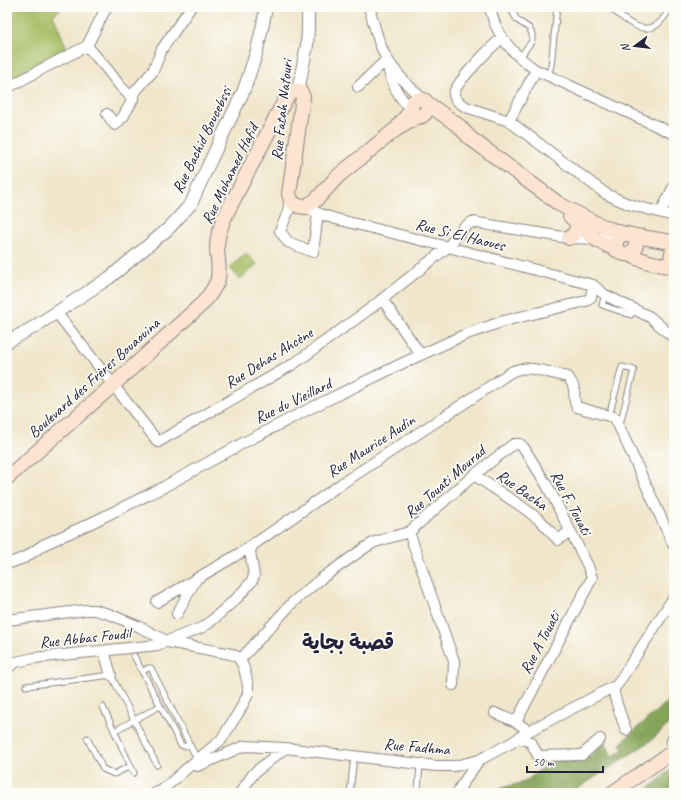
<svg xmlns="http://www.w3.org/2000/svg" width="681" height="800" viewBox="0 0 681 800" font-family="Caveat,'Playpen Sans Arabic',sans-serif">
  <rect width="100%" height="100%" fill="#fdfcf7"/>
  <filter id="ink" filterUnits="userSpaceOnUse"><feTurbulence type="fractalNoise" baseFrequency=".025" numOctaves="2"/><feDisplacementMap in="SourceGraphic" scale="8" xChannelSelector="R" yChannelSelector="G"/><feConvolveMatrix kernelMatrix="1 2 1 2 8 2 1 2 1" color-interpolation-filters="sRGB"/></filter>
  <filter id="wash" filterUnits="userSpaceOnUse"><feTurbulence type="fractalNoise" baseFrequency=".012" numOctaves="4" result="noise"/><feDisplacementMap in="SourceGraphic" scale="16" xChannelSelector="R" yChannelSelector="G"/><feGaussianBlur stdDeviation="0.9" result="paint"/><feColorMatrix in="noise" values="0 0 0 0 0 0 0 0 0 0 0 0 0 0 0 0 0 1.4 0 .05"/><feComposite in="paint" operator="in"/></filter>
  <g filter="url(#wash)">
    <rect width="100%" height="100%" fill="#f0e6cb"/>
    <!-- green -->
    <path fill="#a6bd63" stroke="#64704f" d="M7 7H63L53 15 68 51 7 84Z
      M246 253 257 264 240 279 230 268Z"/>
    <!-- forest -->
    <path fill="#84a459" stroke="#53634a" d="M670 699 674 702V720L649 742 571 793H487L489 791 525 782 551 761 587 759 605 741 612 757 623 750 620 744 636 729Z
      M674 767V793H643Z"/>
  </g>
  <g filter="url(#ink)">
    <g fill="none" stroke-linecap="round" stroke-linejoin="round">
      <defs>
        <path id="service" d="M609 7C622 17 641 37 658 24 663 20 667 13 671 7
          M512 11 517 20 529 28 532 34V41L520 57
          M548 75 551 66 557 7
          M605 295 602 305 631 315 634 309
          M609 416 622 367 634 370 620 424
          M134 656 181 745C184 747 186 746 189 745
          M142 672 148 668H151L197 759
          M26 686 111 675 157 765
          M103 707 134 773
          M114 731 160 706
          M87 738 103 769 114 774 131 766
          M418 789 420 765
          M350 793 354 756"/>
        <path id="minor" d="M369 7C374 23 378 45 387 59 397 75 410 88 424 100
          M490 7C492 14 493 22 497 28 505 46 520 59 536 70L674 134
          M502 38C493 45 454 84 454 94 454 100 461 104 466 107L509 121 606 194 628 204 674 216
          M87 46 107 69 120 86 133 99 123 117 115 125 107 114
          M387 63C391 82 397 96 411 109
          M358 87 387 59
          M7 88 42 69 87 46 105 10 108 7
          M133 99V94L153 71 162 49 191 7
          M509 121 536 70
          M290 197 288 212 280 231 288 242 313 252 318 213
          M306 207 320 214 336 219 448 247 593 285 605 295 650 317 674 338
          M661 212 674 186
          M382 299 421 355
          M56 312 158 442 295 363 371 308 448 247 463 228 472 222 569 238 595 239 622 235
          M474 475 521 506 541 521 558 540 570 531
          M409 532 454 661 453 685
          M7 564 26 557 43 545 87 525 160 489 245 442 309 409 401 364 464 335 504 321 586 301 591 297 593 285
          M157 602 247 549 341 484 492 385C498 381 509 372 516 370 531 365 553 374 568 377 571 381 574 385 574 390 575 396 573 401 577 407L609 416 614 417 616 420 674 546
          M177 614 196 579
          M7 620 86 610H95L109 614 140 627 168 642 231 654 236 656 240 660 244 668 248 685V694L240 710 221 740 192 764 161 791 155 793
          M104 651 111 675
          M240 660 293 602 322 578 366 547 375 542 409 532 474 475 511 446 514 444H520L524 448 548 487 588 566 592 578 516 722
          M7 668 16 662 34 658 157 645 201 628 209 623 238 597 252 581 254 576 250 551 254 543
          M613 687C615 702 621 716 626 730
          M495 713 516 722 529 731
          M519 738 531 742 538 756 582 755 600 739
          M673 752C672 746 670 742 674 737
          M192 764 194 765 198 766 244 746 285 748 436 766H455L479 760 511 743 529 731 617 685 674 597
          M240 793 254 773 285 748
          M458 793 459 789 479 760"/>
        <path id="tertiary" d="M298 91 307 45 308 29V7
          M7 342 34 327 109 278 168 229 191 204 208 166 244 90 256 54 263 24 266 7"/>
        <path id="secondary" d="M427 103 459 126 470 138 559 204 593 222 609 229 625 234
          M399 125C403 120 408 115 411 110 412 106 411 104 414 101 416 100 418 99 420 99 438 101 420 130 411 109
          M570 216 595 239 617 250
          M616 244a10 10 0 1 1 20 0a10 10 0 1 1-20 0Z
          M630 235 665 241 674 242
          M569 238C576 235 578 229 576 222
          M674 248C671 253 671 258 674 262
          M629 254C643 262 658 264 674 267
          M7 478 113 385 203 303C208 297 214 289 217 282 221 271 217 258 217 247 217 235 221 225 226 214L286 98C291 90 299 86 303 97L289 194 292 202 298 206 306 207 311 203 316 200 338 176 395 130 419 116
          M612 793 674 751"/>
      </defs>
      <!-- service casing -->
      <use href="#service" stroke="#898483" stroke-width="7"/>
      <!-- minor casing -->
      <use href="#minor" stroke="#898483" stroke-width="12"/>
      <!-- tertiary casing -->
      <use href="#tertiary" stroke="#898483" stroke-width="14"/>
      <!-- secondary casing -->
      <use href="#secondary" stroke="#898483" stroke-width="16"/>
      <!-- service -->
      <use href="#service" stroke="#fff" stroke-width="5"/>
      <!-- minor -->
      <use href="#minor" stroke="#fff" stroke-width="10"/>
      <!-- tertiary -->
      <use href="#tertiary" stroke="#fff" stroke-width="12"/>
      <!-- secondary -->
      <use href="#secondary" stroke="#fde4d1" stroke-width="14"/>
    </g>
  </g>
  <g text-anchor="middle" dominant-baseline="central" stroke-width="3.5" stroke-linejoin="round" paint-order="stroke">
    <!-- street labels -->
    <g font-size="16" fill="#22223b" stroke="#fdfcf7">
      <text transform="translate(282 110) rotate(-84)">Rue Fatah Natouri</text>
      <text transform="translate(202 140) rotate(-64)">Rue Bachid Boucebssi</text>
      <text transform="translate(230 174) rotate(-64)">Rue Mohamed Hafid</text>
      <text transform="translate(460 235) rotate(14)">Rue Si El Haoues</text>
      <text transform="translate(269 358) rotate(-32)">Rue Dehas Ahcène</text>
      <text transform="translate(94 378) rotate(-42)">Boulevard des Frères Bouaouina</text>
      <text transform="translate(293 401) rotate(-26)">Rue du Vieillard</text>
      <text transform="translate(371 446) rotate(-33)">Rue Maurice Audin</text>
      <text transform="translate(445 482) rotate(-41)">Rue Touati Mourad</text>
      <text transform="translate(522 490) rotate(35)">Rue Bacha</text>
      <text transform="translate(571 503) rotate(62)">Rue F. Touati</text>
      <text transform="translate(85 638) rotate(-6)">Rue Abbas Foudil</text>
      <text transform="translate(540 643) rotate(-62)">Rue A Touati</text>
      <text transform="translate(417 747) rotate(5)">Rue Fadhma</text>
    </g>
    <!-- district labels -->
    <g font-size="20" font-weight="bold" fill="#22223b" stroke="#fdfcf7">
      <text x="348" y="642">قصبة بجاية</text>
    </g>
  </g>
  <!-- margin -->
  <rect width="681" height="800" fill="none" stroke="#fdfcf7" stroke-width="24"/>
  <!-- north arrow -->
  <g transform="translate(635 46) rotate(255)" stroke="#fdfcf7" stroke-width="3" paint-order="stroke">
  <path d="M0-3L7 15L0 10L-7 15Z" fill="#22223b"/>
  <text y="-6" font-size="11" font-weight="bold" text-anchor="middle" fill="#22223b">N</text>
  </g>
  <!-- scale -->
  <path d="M527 766v6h76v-6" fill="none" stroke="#22223b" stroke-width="2"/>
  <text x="533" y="766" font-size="12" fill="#22223b" stroke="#fdfcf7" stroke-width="3" paint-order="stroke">50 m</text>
</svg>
